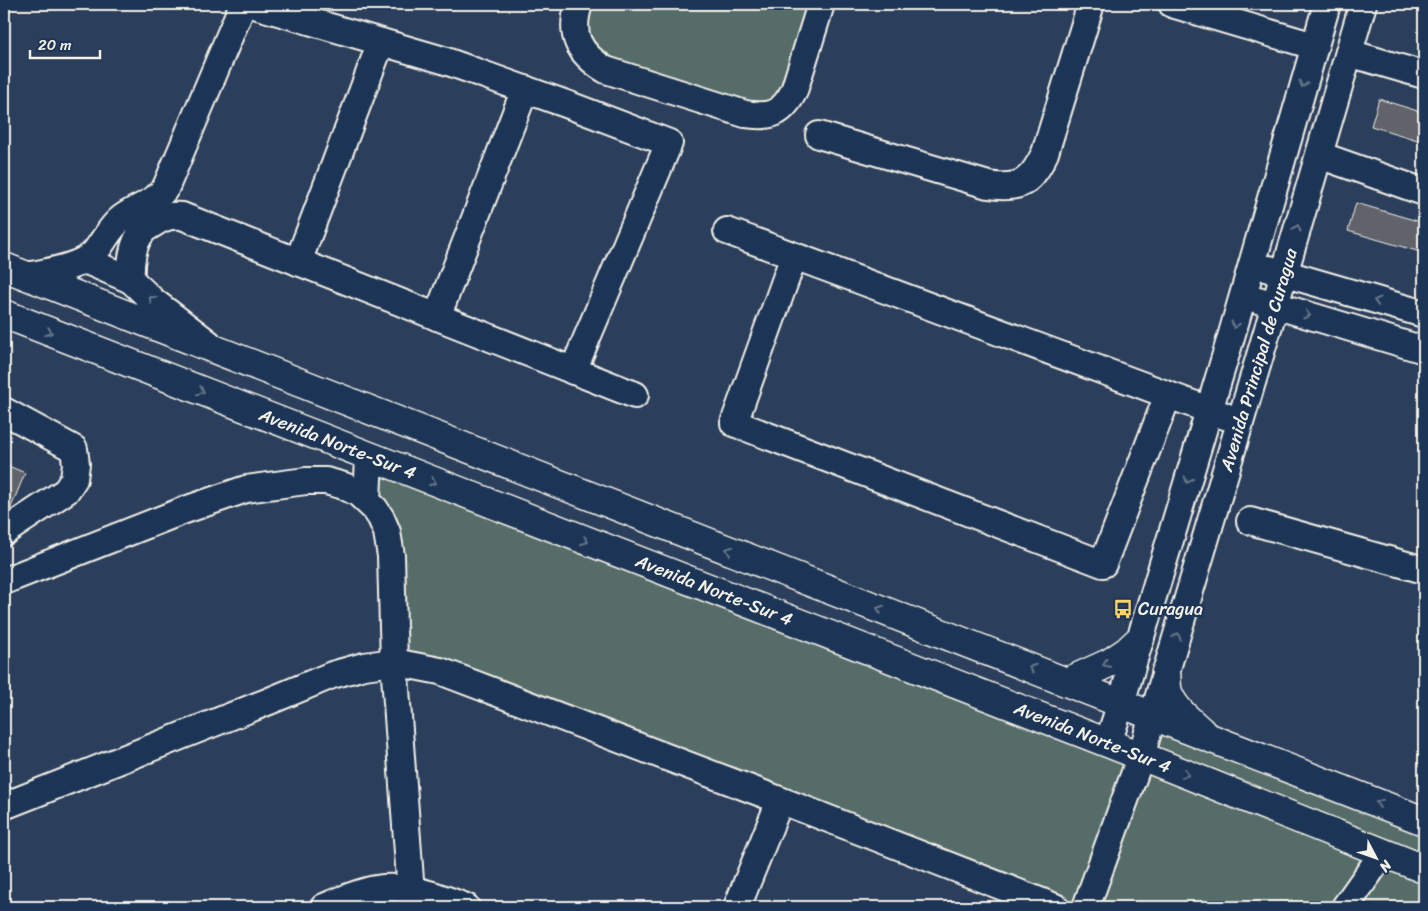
<svg xmlns="http://www.w3.org/2000/svg" width="1428" height="911" viewBox="0 0 1428 911" font-family="Sriracha,sans-serif">
  <rect width="100%" height="100%" fill="#2b3e5b"/>
  <filter id="ink" filterUnits="userSpaceOnUse"><feTurbulence type="fractalNoise" baseFrequency=".02" numOctaves="2"/><feDisplacementMap in="SourceGraphic" scale="10" xChannelSelector="R" yChannelSelector="G"/><feConvolveMatrix kernelMatrix="1 2 1 2 8 2 1 2 1" color-interpolation-filters="sRGB"/></filter>
  <g filter="url(#ink)">
    <!-- green -->
    <path fill="#556c69" stroke="#a4aea8" d="M579 4H821L777 112 606 70 576 14Z
      M369 457 1140 756 1153 716 1424 821V907H1055L394 662Z"/>
    <!-- building -->
    <path fill="#61646b" stroke="#f4f1e8" d="M1379 99 1424 113V142L1371 126Z
      M1356 203 1424 223V253L1348 231Z
      M4 464 25 473 4 525Z"/>
    <g fill="none" stroke-linecap="round" stroke-linejoin="round">
      <defs>
        <g id="minor">
          <path d="M251 4 443 60 569 105 669 143 573 371"/>
          <path d="M579 4C569 35 578 53 606 70L745 114C770 118 782 114 794 91L821 4"/>
          <path d="M1172 4 1314 46"/>
          <path d="M1349 53 1424 75"/>
          <path d="M819 135 988 185C1021 190 1031 182 1045 153L1091 4"/>
          <path d="M1319 155 1424 192"/>
          <path d="M727 231 1225 416"/>
          <path d="M794 256 734 423 1103 564 1168 395"/>
          <path d="M85 260 131 280"/>
          <path d="M298 262 381 42"/>
          <path d="M1269 269 1424 314"/>
          <path d="M27 276C46 272 82 267 95 252 105 240 110 227 122 218 137 207 156 203 166 187L243 4"/>
          <path d="M1258 300 1424 350"/>
          <path d="M437 317 525 89"/>
          <path d="M208 343 153 301 131 280C130 265 132 243 143 231 146 227 152 225 156 222 165 217 171 215 182 216L635 395"/>
          <path d="M4 411 74 449 76 464 74 479 66 491 4 532"/>
          <path d="M367 500 369 457"/>
          <path d="M1250 521 1424 570"/>
          <path d="M4 581 185 510 246 489 306 481H326L344 486 358 493 375 509 381 518 387 532 391 556 394 662 412 907"/>
          <path d="M1108 743 1121 703 1229 344 1327 4"/>
          <path d="M4 806 267 702 332 675 364 666 394 662 440 671 811 812 1055 907"/>
          <path d="M324 907C341 900 358 892 376 889 407 884 438 896 466 907"/>
          <path d="M737 907 780 801"/>
          <path id="s1" d="M1086 907 1141 756 1275 305 1363 4"/>
          <path d="M1345 907 1383 853"/>
        </g>
        <g id="major">
          <path d="M4 267 1153 716 1424 821"/>
          <path id="s2" d="M4 314 1141 756 1424 869"/>
          <path d="M1166 672C1167 678 1166 686 1168 692 1173 708 1189 720 1201 731"/>
          <path d="M1067 682 1111 662 1126 652 1140 639"/>
        </g>
      </defs>
      <!-- minor casing -->
      <use href="#minor" stroke="#f4f1e8" stroke-width="30"/>
      <!-- major casing -->
      <use href="#major" stroke="#f4f1e8" stroke-width="31"/>
      <!-- minor -->
      <use href="#minor" stroke="#1d3557" stroke-width="26"/>
      <!-- major -->
      <use href="#major" stroke="#1d3557" stroke-width="28"/>
    </g>
    <!-- one-way arrows -->
    <defs><path id="oneway-chevron" d="M-2-3.5L2.5 0L-2 3.5" fill="none" stroke-width="1.6" stroke-linecap="round" stroke-linejoin="round" transform="scale(1.25)"/></defs>
    <g stroke="#68778a">
      <use href="#oneway-chevron" transform="translate(1303 84) rotate(106)"/>
      <use href="#oneway-chevron" transform="translate(1297 228) rotate(-74)"/>
      <use href="#oneway-chevron" transform="translate(152 299) rotate(-138)"/>
      <use href="#oneway-chevron" transform="translate(1377 301) rotate(-164)"/>
      <use href="#oneway-chevron" transform="translate(1307 315) rotate(17)"/>
      <use href="#oneway-chevron" transform="translate(1235 325) rotate(106)"/>
      <use href="#oneway-chevron" transform="translate(49 332) rotate(21)"/>
      <use href="#oneway-chevron" transform="translate(201 391) rotate(21)"/>
      <use href="#oneway-chevron" transform="translate(1188 480) rotate(107)"/>
      <use href="#oneway-chevron" transform="translate(433 482) rotate(21)"/>
      <use href="#oneway-chevron" transform="translate(585 541) rotate(21)"/>
      <use href="#oneway-chevron" transform="translate(729 550) rotate(-159)"/>
      <use href="#oneway-chevron" transform="translate(880 609) rotate(-159)"/>
      <use href="#oneway-chevron" transform="translate(1177 636) rotate(-74)"/>
      <use href="#oneway-chevron" transform="translate(1106 664) rotate(154)"/>
      <use href="#oneway-chevron" transform="translate(1032 668) rotate(-159)"/>
      <use href="#oneway-chevron" transform="translate(1186 774) rotate(22)"/>
      <use href="#oneway-chevron" transform="translate(1379 803) rotate(-159)"/>
    </g>
  </g>
  <!-- icons -->
  <defs>
    <symbol id="bus-bare" viewBox="-9 -9 18 18"><path d="M-5-6H5V4H4V6H2V4H-2V6H-4V4H-5ZM-3.5-4V0h7V-4ZM-3.5 1.2v1.5H-2V1.2ZM2 1.2v1.5H3.5V1.2Z" fill="#ffd166" stroke="#1d3557" stroke-width="2.5" paint-order="stroke"/></symbol>
  </defs>
  <g fill-rule="evenodd">
    <use href="#bus-bare" x="1109" y="595" width="28" height="28"/>
  </g>
  <g text-anchor="middle" dominant-baseline="central" stroke-width="4.5" stroke-linejoin="round" paint-order="stroke">
    <!-- street labels -->
    <g font-size="18" fill="#f4f1e8" stroke="#1d3557">
      <text stroke="none"><textPath href="#s1" startOffset="574">Avenida Principal de Curagua</textPath></text>
      <text stroke="none"><textPath href="#s2" startOffset="358">Avenida Norte-Sur 4</textPath></text>
      <text stroke="none"><textPath href="#s2" startOffset="762">Avenida Norte-Sur 4</textPath></text>
      <text stroke="none"><textPath href="#s2" startOffset="1168">Avenida Norte-Sur 4</textPath></text>
    </g>
    <!-- poi labels -->
    <g font-size="18" fill="#f4f1e8" stroke="#1d3557" text-anchor="start">
      <text x="1138" y="609">Curagua</text>
    </g>
  </g>
  <!-- margin -->
  <rect width="1428" height="911" fill="none" stroke="#1d3557" stroke-width="20"/>
  <rect x="10" y="10" width="1408" height="891" fill="none" stroke="#f4f1e8" stroke-width="2" filter="url(#ink)"/>
  <!-- north arrow -->
  <g transform="translate(1376 858) rotate(131)" stroke="#1d3557" stroke-width="4" paint-order="stroke">
  <path d="M0-4L9 19L0 12L-9 19Z" fill="#f4f1e8"/>
  <text y="-8" font-size="14" font-weight="bold" text-anchor="middle" fill="#f4f1e8">N</text>
  </g>
  <!-- scale -->
  <path d="M30 50v8h70v-8" fill="none" stroke="#f4f1e8" stroke-width="2.5"/>
  <text x="38" y="50" font-size="15" fill="#f4f1e8" stroke="#1d3557" stroke-width="4" paint-order="stroke">20 m</text>
</svg>
